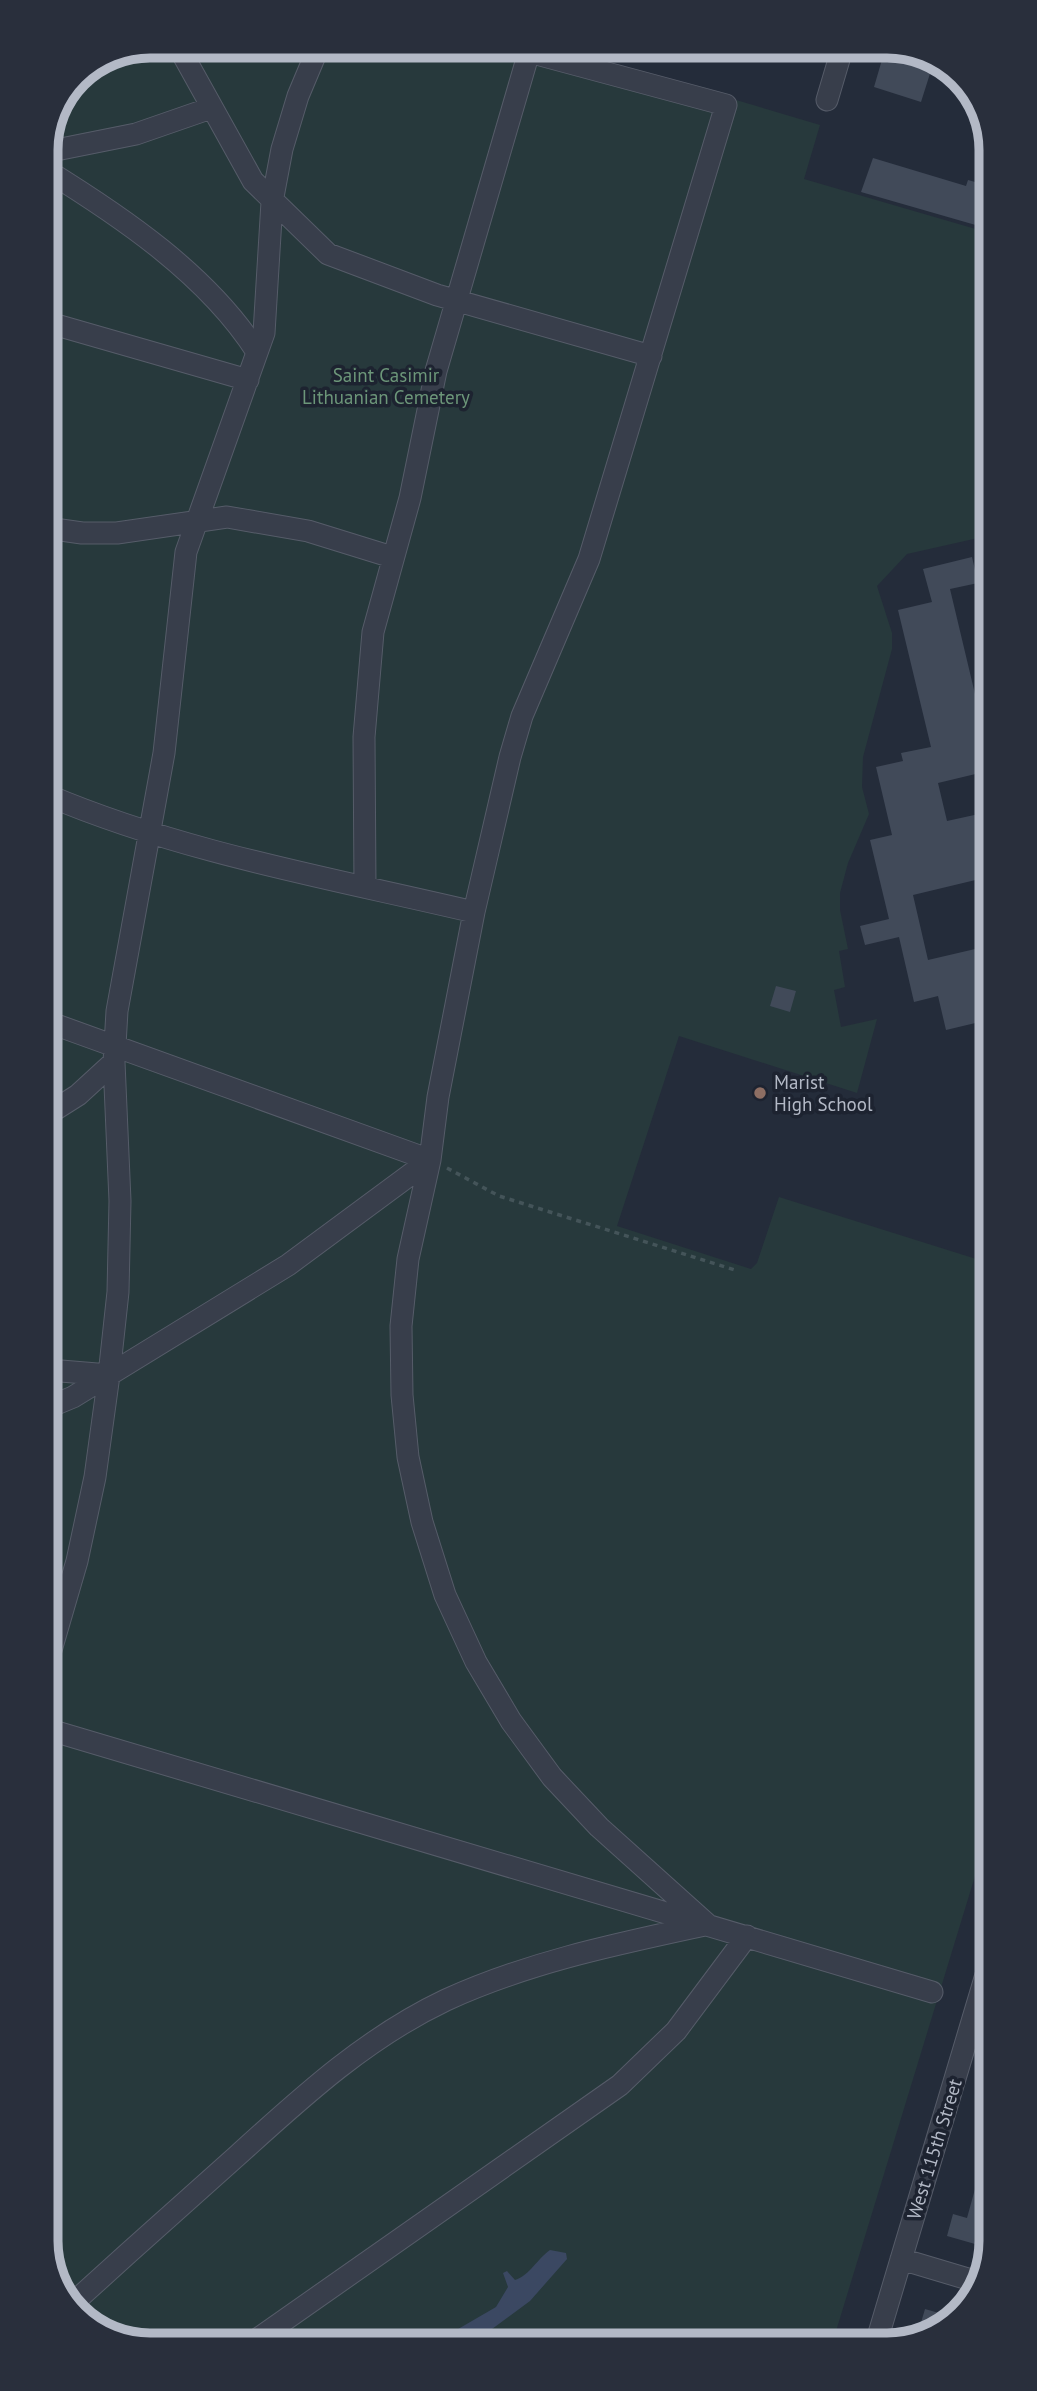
<svg xmlns="http://www.w3.org/2000/svg" width="1037" height="2391" viewBox="0 0 1037 2391" font-family="'PT Sans',sans-serif">
  <rect width="100%" height="100%" fill="#242c3a"/>
  <!-- green -->
  <path fill="#27393c" d="M150 46H554L820 125 804 179 986 232 987 536 907 554 877 586 892 633V649L863 757 862 787 869 814 848 863 840 893V910L848 949 839 951 845 987 834 990 841 1027 877 1019 857 1093 679 1036 617 1226 751 1269 757 1263 779 1197 989 1263 990 1827 833 2341 143 2345 86 2324 51 2274 46 143 76 76Z"/>
  <!-- water -->
  <path fill="#3b4862" d="M550 2250 566 2253 567 2259 530 2301 473 2343H434L496 2307 508 2287 503 2273 507 2271 515 2280C530 2275 537 2259 550 2250Z"/>
  <!-- building -->
  <path fill="#414a59" d="M756 46H800L796 62 755 49Z
    M886 46 934 61 921 102 874 87Z
    M873 158 966 186 968 180 986 185V228L861 192Z
    M972 557 978 583 950 589 980 715 988 713V771L938 783 947 821 988 812V877L913 895 928 960 988 946V1020L946 1030 938 996 914 1002 899 937 865 945 860 926 889 919 870 840 892 835 876 767 903 761 901 753 931 747 898 610 932 602 923 569Z
    M776 986 796 991 790 1012 770 1006Z
    M975 2189 991 2194 989 2248 947 2236 953 2214 967 2218Z
    M925 2309 946 2315 943 2324 934 2330 920 2326Z"/>
  <g fill="none" stroke-linecap="round" stroke-linejoin="round">
    <defs>
      <path id="minor" d="M178 46 253 181 328 254 437 295 651 356
        M827 100 843 46
        M46 152 136 134 211 108
        M46 170C122 217 208 275 257 352
        M46 322 248 380
        M47 528 82 533H117L227 517 308 531 392 557
        M47 795C184 853 330 878 474 912
        M365 887 364 737 373 632 410 498 436 371 529 52 726 105 589 559 522 716 510 757 474 912 438 1097 430 1160 408 1259 401 1326 402 1395 408 1457 422 1522 445 1595 476 1662 511 1721 552 1777 599 1827 707 1924
        M48 1022 430 1160
        M48 1114 78 1095 114 1062
        M49 1370 109 1375
        M49 1407 73 1397 288 1265 430 1160
        M49 1657 77 1561 95 1477 109 1375 118 1292 120 1201 114 1062 117 1011 164 753 186 552 264 333 272 202 282 149 298 96 319 46
        M50 1730 932 1992
        M901 2259 978 2282
        M72 2304C127 2254 183 2204 238 2155 303 2096 366 2038 446 2000 529 1962 617 1944 705 1925
        M877 2340 991 1958
        M249 2345 620 2085 676 2031 747 1936"/>
    </defs>
    <!-- minor casing -->
    <use href="#minor" stroke="#565c69" stroke-width="23"/>
    <!-- path -->
    <path stroke="#445459" stroke-width="3.5" stroke-dasharray="5 5" stroke-linecap="butt" d="M447 1168 499 1196 735 1270
      M49 1554 61 1557"/>
    <!-- minor -->
    <use href="#minor" stroke="#383e4b" stroke-width="21"/>
  </g>
  <!-- markers -->
  <circle fill="#8d6e63" stroke="#1d2330" stroke-width="2.5" cx="760" cy="1093" r="7"/>
  <g text-anchor="middle" dominant-baseline="central" stroke-width="7" stroke-linejoin="round" paint-order="stroke">
    <!-- park labels -->
    <g font-size="19" fill="#6c9679" stroke="#1d2330">
      <text x="386" y="375">Saint Casimir<tspan x="386" dy="22">Lithuanian Cemetery</tspan></text>
    </g>
    <!-- poi labels -->
    <g font-size="19" fill="#b3b9c6" stroke="#1d2330" text-anchor="start">
      <text x="774" y="1082">Marist<tspan x="774" dy="22">High School</tspan></text>
    </g>
    <!-- street labels -->
    <g font-size="19" fill="#b3b9c6" stroke="#1d2330">
      <text transform="translate(934 2149) rotate(-73)">West 115th Street</text>
    </g>
  </g>
  <!-- crop -->
  <path d="M0 0H1037V2391H0ZM150 58H887A92 92 0 0 1 979 150V2241A92 92 0 0 1 887 2333H150A92 92 0 0 1 58 2241V150A92 92 0 0 1 150 58Z" fill="#292f3c" fill-rule="evenodd"/>
  <path fill="none" stroke="#b3b9c6" stroke-width="9" d="M150 58H887A92 92 0 0 1 979 150V2241A92 92 0 0 1 887 2333H150A92 92 0 0 1 58 2241V150A92 92 0 0 1 150 58Z"/>
</svg>
